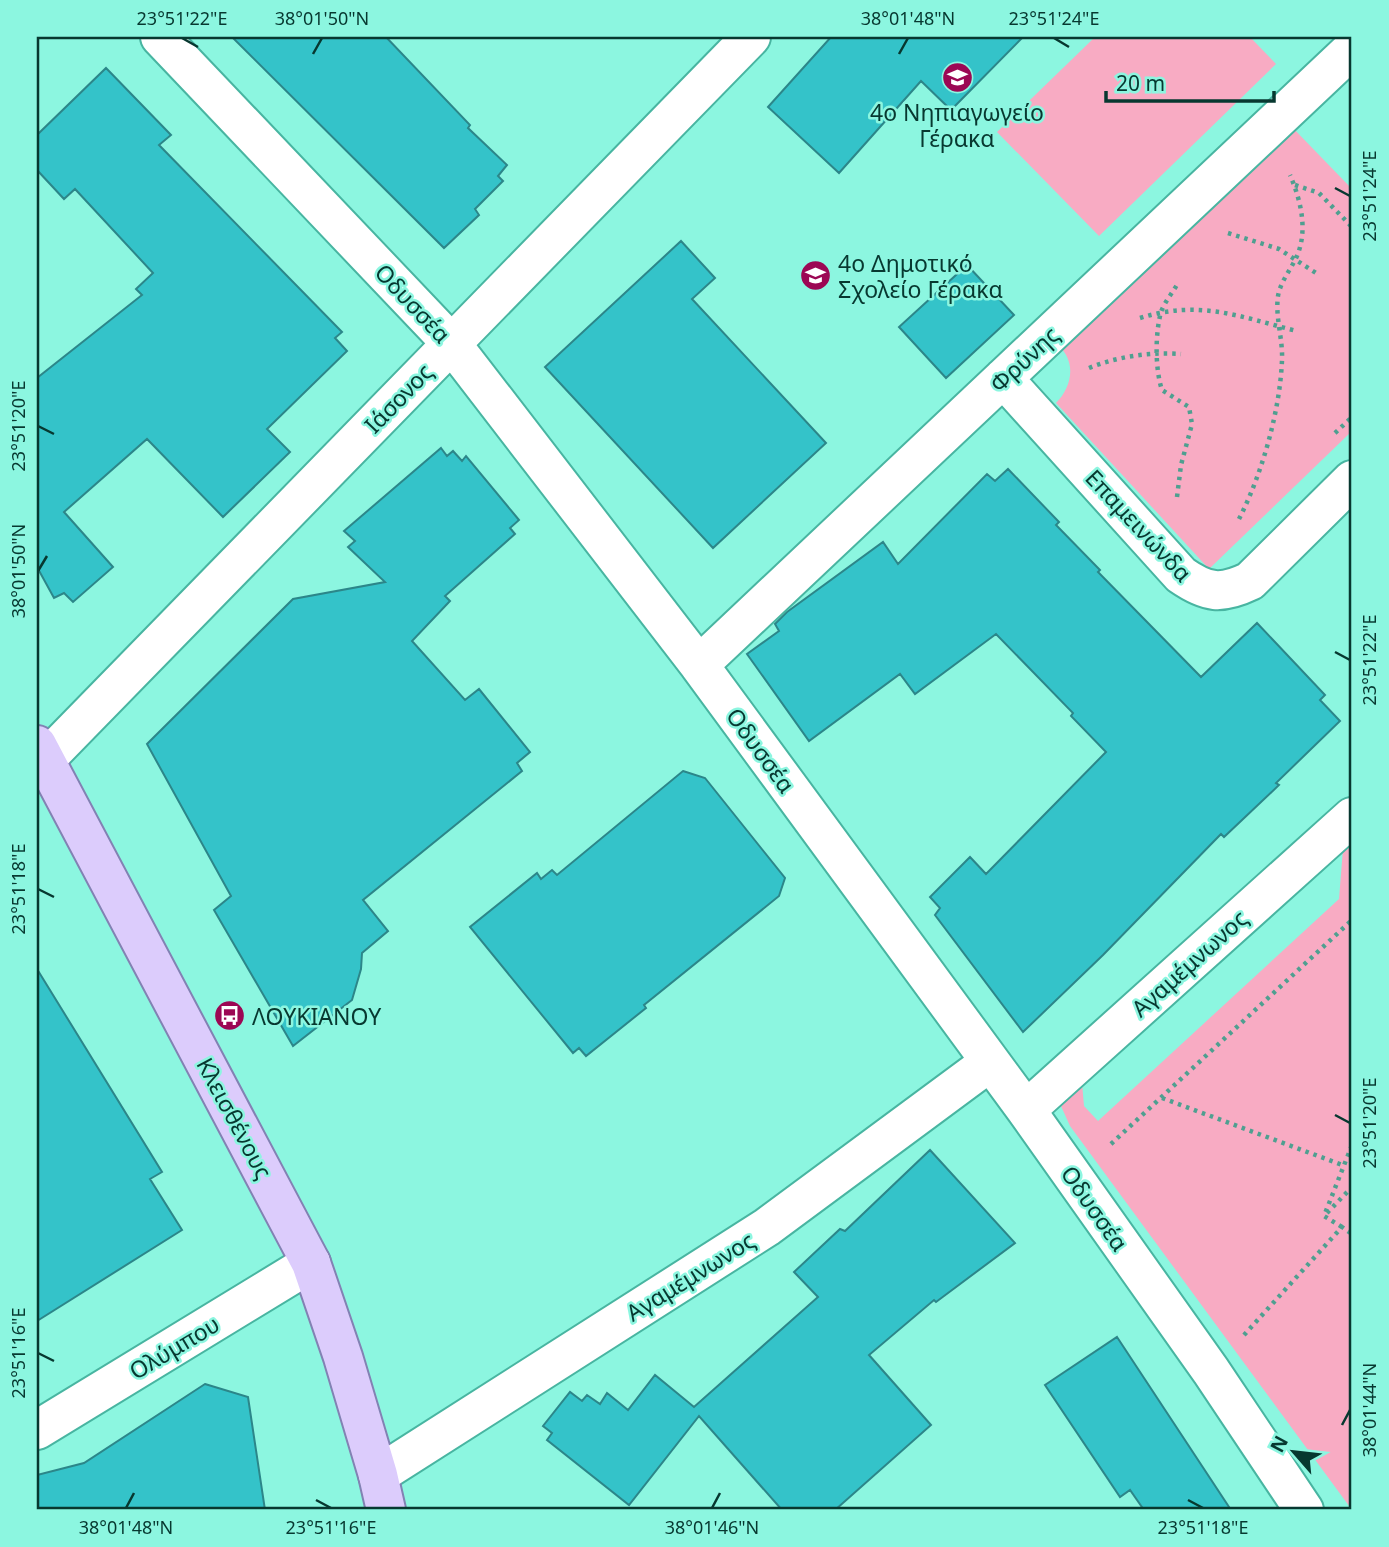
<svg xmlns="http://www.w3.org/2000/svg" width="1389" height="1547" viewBox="0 0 1389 1547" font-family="'Noto Sans',sans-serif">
  <rect width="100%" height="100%" fill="#8cf6e0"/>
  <!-- green -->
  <path fill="#f8abc3" d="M1095 37H1250L1276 64 1099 236 997 132Z
    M1290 125 1352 189V431L1209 569 1056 403C1072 387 1077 362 1058 345Z
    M1352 829V1510L1070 1126 1061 1106 1069 1092 1082 1083 1084 1106 1098 1121 1339 899 1344 836Z"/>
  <!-- building -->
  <path fill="#34c3c9" stroke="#2c8689" stroke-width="2" d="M232 37H386L470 125 468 128 507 165 498 176 503 181 475 209 479 215 444 248Z
    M831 37H1023L951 110 921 81 839 173 768 107Z
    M106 68 171 135 159 145 342 332 335 338 347 351 267 429 290 452 223 517 147 439 64 512 113 567 73 602 64 593 54 598 37 567V378L142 295 136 289 153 273 75 189 64 199 37 170V135Z
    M681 241 715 278 692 299 826 443 713 548 545 367Z
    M967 265 1014 315 946 378 899 327Z
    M441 448 447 456 453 451 462 461 466 456 519 520 510 528 515 534 445 596 450 601 412 641 465 700 479 689 530 752 517 763 522 771 363 900 388 931 362 953 361 969 352 1000 293 1046 214 910 231 896 147 744 293 599 385 582 348 547 355 541 344 531Z
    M1008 469 1059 522 1056 525 1100 570 1098 572 1201 677 1257 623 1325 695 1320 700 1340 721 1276 783 1279 785 1224 837 1221 834 1103 955 1023 1032 935 915 940 908 930 897 970 857 986 874 1106 752 1071 716 1073 713 996 634 915 694 900 674 809 741 747 654 779 631 775 624 787 612 883 542 898 564 987 474 995 481Z
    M683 771 705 778 785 878 779 896 644 1005 646 1008 586 1056 579 1048 573 1053 470 927 537 873 541 879 552 870 557 875Z
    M37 969 162 1172 150 1179 182 1230 37 1321Z
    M930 1150 1015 1243 936 1302 934 1300 869 1355 931 1425 835 1510H782L699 1416 629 1505 547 1440 552 1433 543 1426 570 1392 582 1401 587 1395 600 1404 607 1393 628 1410 655 1375 694 1407 818 1297 794 1272 840 1229 845 1231Z
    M1117 1337 1231 1510H1144L1130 1490 1120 1497 1045 1385Z
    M205 1384 248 1397 265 1510H37V1475L84 1463Z"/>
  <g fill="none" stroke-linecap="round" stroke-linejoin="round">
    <defs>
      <path id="minor" d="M160 37 451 343 699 665 1026 1110 1211 1371 1304 1510
        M1003 378 1181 575C1207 593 1221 595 1250 581L1352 480
        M699 665 1348 53
        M45 760 751 37
        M1026 1110 1352 817
        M37 1430 311 1263
        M378 1475 767 1227 990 1062"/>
      <path id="major" d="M37 745 311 1263 343 1357 378 1475 386 1510"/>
    </defs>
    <!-- minor casing -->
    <use href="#minor" stroke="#48b5a1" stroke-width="42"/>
    <!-- major casing -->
    <use href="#major" stroke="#8282b3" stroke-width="42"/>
    <!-- path -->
    <path stroke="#4f9f90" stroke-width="4.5" stroke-dasharray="3.5 5" stroke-linecap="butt" d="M1295 185 1319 193 1352 227
      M1228 233 1279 249 1316 273
      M1140 318C1200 299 1240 317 1297 331
      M1089 368C1119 356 1150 352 1181 354
      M1335 433 1352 417
      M1177 497 1181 465 1192 424 1189 407 1162 390C1155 369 1155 334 1161 312 1164 303 1173 292 1178 283
      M1239 519C1262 474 1280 411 1282 360 1283 339 1275 317 1278 296 1280 284 1288 273 1294 262 1309 235 1302 203 1290 175
      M1162 1098 1345 1166
      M1111 1144 1352 920
      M1327 1213 1352 1187
      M1342 1227 1324 1216 1352 1145
      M1244 1335 1342 1227 1352 1234"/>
    <!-- minor -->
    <use href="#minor" stroke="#fff" stroke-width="38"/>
    <!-- major -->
    <use href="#major" stroke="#dcccfc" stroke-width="38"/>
  </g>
  <!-- ticks -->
  <path fill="none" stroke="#073830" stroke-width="2.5" d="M182 38 198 47M1054 38 1069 47M313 54 322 38M899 54 908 38M1335 188 1350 196M38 426 54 434M38 571 47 556M1335 652 1350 660M38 889 54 897M1335 1115 1350 1123M38 1353 54 1361M1342 1425 1350 1410M316 1500 331 1508M1188 1500 1203 1508M126 1508 134 1493M712 1508 720 1493"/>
  <!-- icons -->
  <defs>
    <symbol id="school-disc" viewBox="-11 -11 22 22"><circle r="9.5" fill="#9c0754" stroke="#8cf6e0"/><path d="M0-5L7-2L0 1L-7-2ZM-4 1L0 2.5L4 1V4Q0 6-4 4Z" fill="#fff"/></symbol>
    <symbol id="bus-disc" viewBox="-11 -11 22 22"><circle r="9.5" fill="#9c0754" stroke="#8cf6e0"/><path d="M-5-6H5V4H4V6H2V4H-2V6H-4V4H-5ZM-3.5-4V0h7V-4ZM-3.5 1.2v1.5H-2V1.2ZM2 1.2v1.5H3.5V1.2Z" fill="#fff"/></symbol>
  </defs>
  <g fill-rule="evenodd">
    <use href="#school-disc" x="940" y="60" width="35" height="35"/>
    <use href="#school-disc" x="798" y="258" width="35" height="35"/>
    <use href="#bus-disc" x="212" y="998" width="35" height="35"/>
  </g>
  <g text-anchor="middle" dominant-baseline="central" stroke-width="5" stroke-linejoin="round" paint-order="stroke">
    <!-- poi labels -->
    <g font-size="23" fill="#073830" stroke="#8cf6e0" text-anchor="start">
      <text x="957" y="112" text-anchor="middle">4ο Νηπιαγωγείο<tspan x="957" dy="26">Γέρακα</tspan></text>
      <text x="838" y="263">4ο Δημοτικό<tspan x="838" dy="26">Σχολείο Γέρακα</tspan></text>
      <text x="252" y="1016">ΛΟΥΚΙΑΝΟΥ</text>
    </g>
    <!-- street labels -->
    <g font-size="23" fill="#073830" stroke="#8cf6e0">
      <text transform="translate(413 303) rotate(47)">Οδυσσέα</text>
      <text transform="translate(1024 359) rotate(-43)">Φρύνης</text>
      <text transform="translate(398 398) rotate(-46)">Ιάσονος</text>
      <text transform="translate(1139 525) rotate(47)">Επαμεινώνδα</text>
      <text transform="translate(761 750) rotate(54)">Οδυσσέα</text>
      <text transform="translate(1189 963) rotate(-42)">Αγαμέμνωνος</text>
      <text transform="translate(235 1118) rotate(62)">Κλεισθένους</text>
      <text transform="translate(1095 1208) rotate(55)">Οδυσσέα</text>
      <text transform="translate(690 1276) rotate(-32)">Αγαμέμνωνος</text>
      <text transform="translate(174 1347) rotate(-31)">Ολύμπου</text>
    </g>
  </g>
  <!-- border -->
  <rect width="1389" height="1547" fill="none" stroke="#8cf6e0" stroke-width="77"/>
  <!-- north arrow -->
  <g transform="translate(1294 1452) rotate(298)" stroke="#8cf6e0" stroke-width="5" paint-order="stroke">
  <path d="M0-5L12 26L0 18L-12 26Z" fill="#073830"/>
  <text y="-10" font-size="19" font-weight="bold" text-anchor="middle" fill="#073830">N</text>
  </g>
  <!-- scale -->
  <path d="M1106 91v10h168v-10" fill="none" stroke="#073830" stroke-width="3.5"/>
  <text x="1116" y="91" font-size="21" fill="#073830" stroke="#8cf6e0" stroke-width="5" paint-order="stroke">20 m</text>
  <rect x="38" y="38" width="1312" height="1470" fill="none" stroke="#073830" stroke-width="2.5"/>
  <g font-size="18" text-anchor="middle" fill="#073830">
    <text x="182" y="25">23°51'22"E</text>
    <text x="322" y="25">38°01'50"N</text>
    <text x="908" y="25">38°01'48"N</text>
    <text x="1054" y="25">23°51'24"E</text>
    <text transform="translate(1370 196) rotate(-90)" y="6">23°51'24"E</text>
    <text transform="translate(19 426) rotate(-90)" y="6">23°51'20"E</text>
    <text transform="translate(19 571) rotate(-90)" y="6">38°01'50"N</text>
    <text transform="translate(1370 660) rotate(-90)" y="6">23°51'22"E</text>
    <text transform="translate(19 889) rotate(-90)" y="6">23°51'18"E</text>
    <text transform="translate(1370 1123) rotate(-90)" y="6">23°51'20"E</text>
    <text transform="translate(19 1353) rotate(-90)" y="6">23°51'16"E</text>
    <text transform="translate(1370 1410) rotate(-90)" y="6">38°01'44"N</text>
    <text x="126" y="1534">38°01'48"N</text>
    <text x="331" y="1534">23°51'16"E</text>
    <text x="712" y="1534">38°01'46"N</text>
    <text x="1203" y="1534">23°51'18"E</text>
  </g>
</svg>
